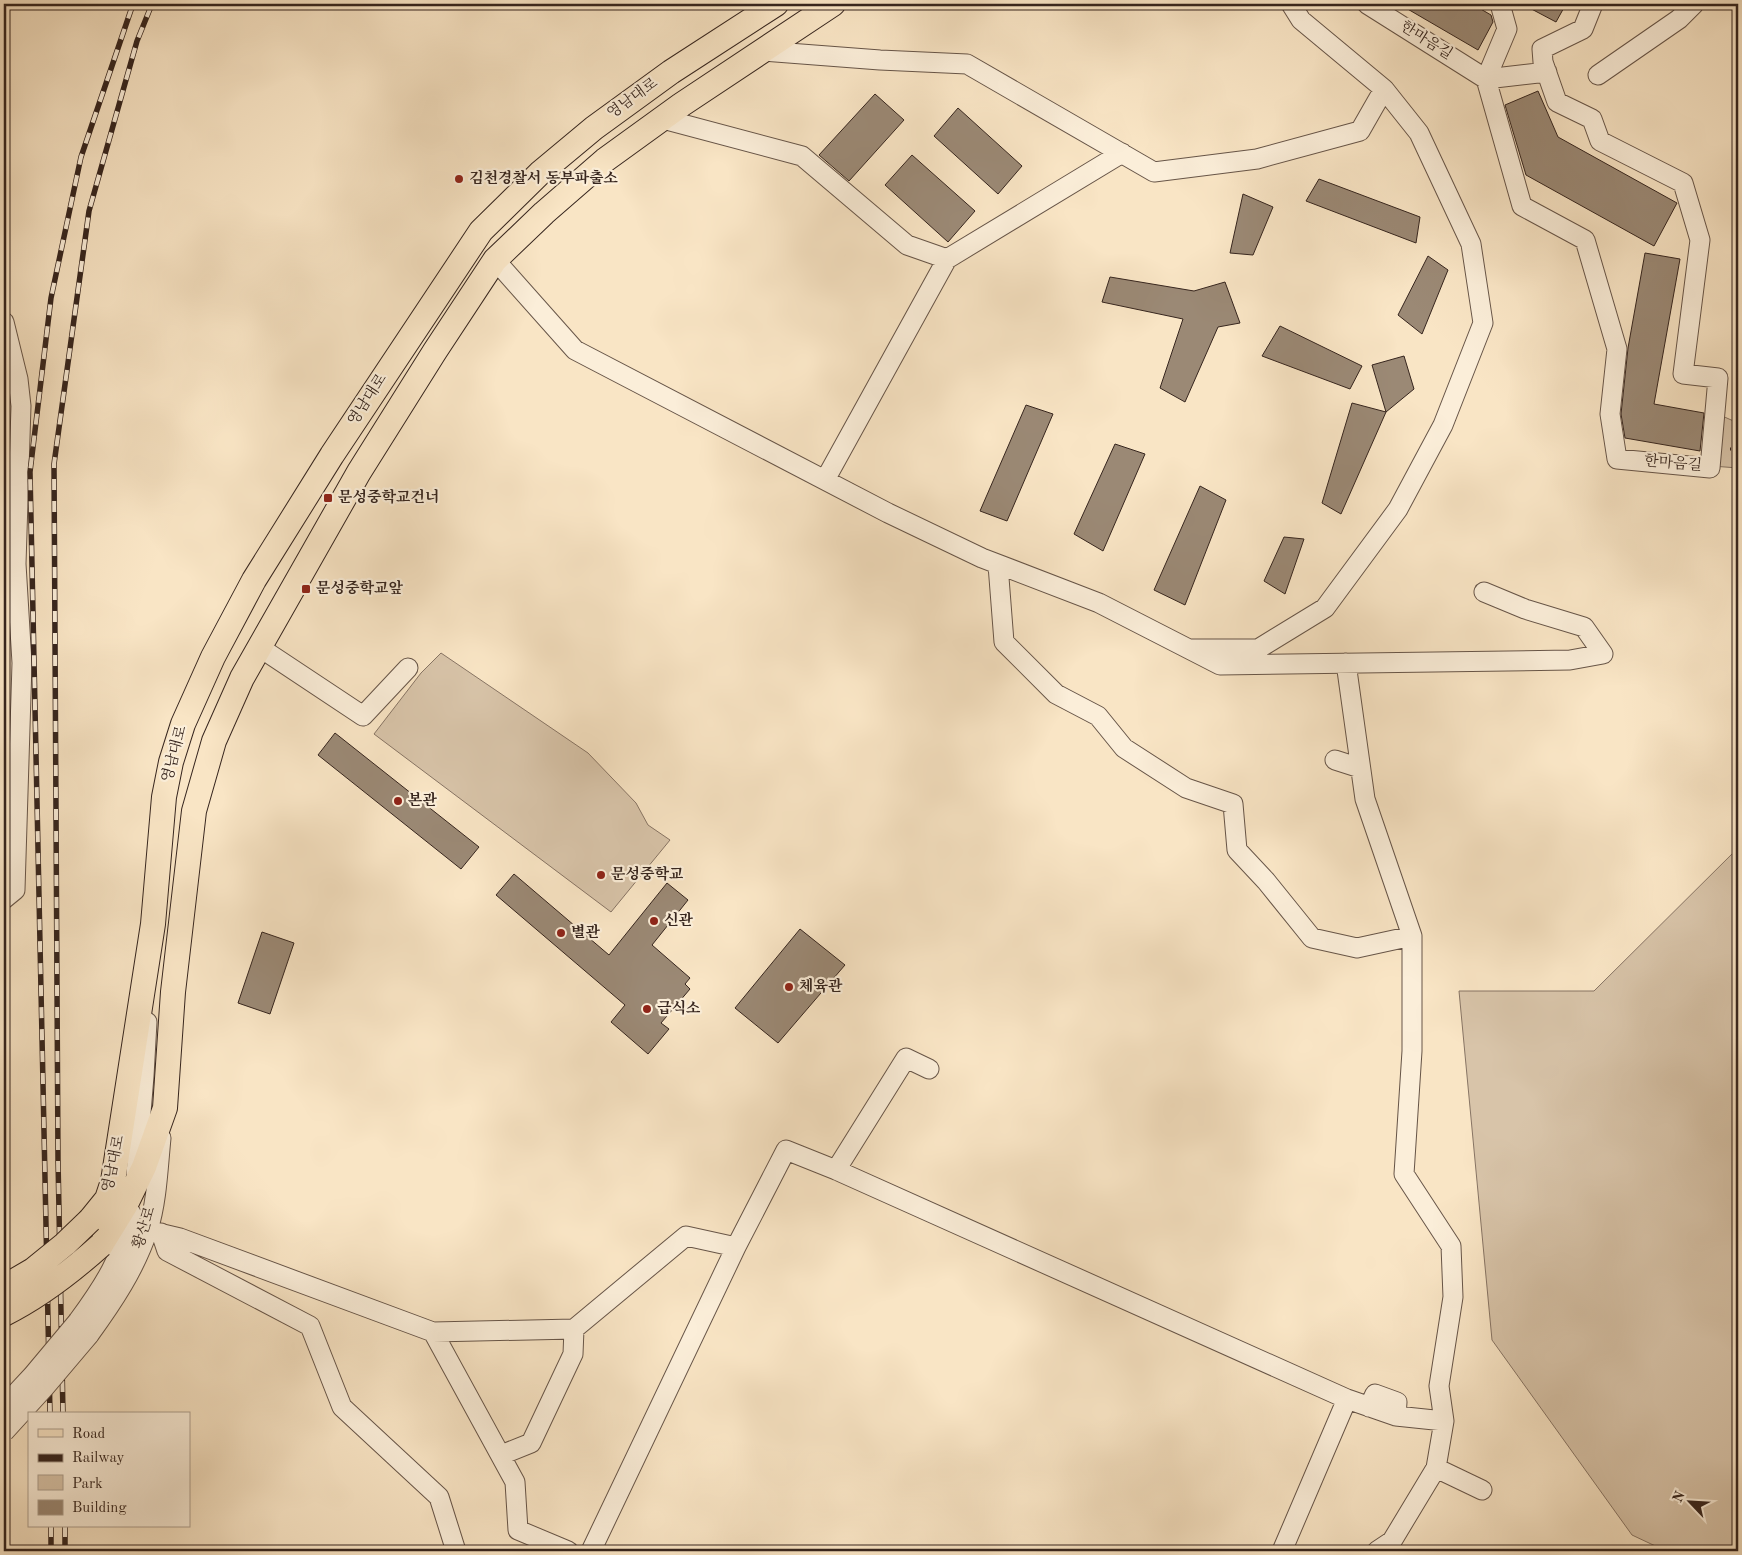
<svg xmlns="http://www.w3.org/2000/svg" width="1742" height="1555" viewBox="0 0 1742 1555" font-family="'Old Standard TT','Noto Serif KR',serif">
  <rect width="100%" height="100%" fill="#f9e5c5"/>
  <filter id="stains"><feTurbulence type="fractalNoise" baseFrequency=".004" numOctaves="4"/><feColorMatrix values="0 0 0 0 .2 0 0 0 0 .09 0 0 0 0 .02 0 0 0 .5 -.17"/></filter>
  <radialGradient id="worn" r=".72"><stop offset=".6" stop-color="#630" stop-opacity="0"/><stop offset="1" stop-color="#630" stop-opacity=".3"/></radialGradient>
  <!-- green -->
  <path fill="#d8c4a9" stroke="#877464" d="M1720 415 1738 423V468L1712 466Z
    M441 653 588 753 636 803 648 825 670 840 611 912 374 734 421 673Z
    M1738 848V1551H1666L1632 1535 1492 1340 1459 991H1594Z"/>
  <!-- building -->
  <path fill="#9b8975" stroke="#36251e" d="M1399 4H1472L1491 15 1493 22 1478 50Z
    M1522 4H1566L1556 22Z
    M1538 91 1558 137 1677 203 1654 246 1526 175 1505 105Z
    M875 94 904 120 849 181 819 155Z
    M958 108 1022 166 998 194 934 136Z
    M912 155 975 211 948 242 885 185Z
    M1319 179 1420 217 1416 243 1306 201Z
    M1243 194 1273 207 1253 255 1230 253Z
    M1645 253 1680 259 1654 404 1704 413 1700 451 1625 438 1621 414 1628 348Z
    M1428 256 1448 270 1422 334 1398 315Z
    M1110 277 1194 291 1225 282 1240 323 1218 327 1185 402 1160 388 1183 319 1102 302Z
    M1280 326 1362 366 1350 389 1262 356Z
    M1404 356 1414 389 1386 412 1372 365Z
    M1352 403 1386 412 1341 514 1322 503Z
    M1026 405 1053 414 1007 521 980 511Z
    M1115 444 1145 454 1103 551 1074 534Z
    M1200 486 1226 500 1185 605 1154 590Z
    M1284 537 1304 539 1285 594 1264 581Z
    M335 733 479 847 461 869 318 755Z
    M514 874 609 955 667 883 688 900 652 945 690 978 685 984 690 989 661 1023 669 1029 648 1054 611 1022 625 1005 496 895Z
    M800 929 845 965 778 1043 735 1008Z
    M262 932 294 943 270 1014 238 1003Z"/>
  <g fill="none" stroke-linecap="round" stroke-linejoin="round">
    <defs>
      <path id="minor" d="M1367 4 1486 79 1547 72
        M1500 4 1507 29 1486 79 1522 206 1585 240 1617 349 1610 414 1617 459 1710 468 1718 378 1683 374 1700 240 1683 183 1600 141 1592 119 1557 102 1543 62 1542 49 1583 29 1593 4
        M762 51 880 60 967 64 1154 172 1257 159 1360 131 1384 89
        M1598 75 1679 19 1694 4
        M663 119 802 156 907 245 947 259
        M495 260 575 350 888 513 982 558 1099 603 1220 665 1570 660 1603 654 1584 627 1525 609 1484 592
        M4 322 18 379 21 406 16 564 22 663 15 890 4 899
        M825 480 947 259 1122 153
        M998 565 1004 642 1056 694 1098 716 1124 748 1186 788 1233 804 1237 850 1266 881 1312 938 1357 948 1412 936
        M259 647 363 716 408 668
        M1191 649H1258L1325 608 1398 509 1443 425 1483 323 1471 244 1419 133 1384 89 1301 20 1291 4
        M1346 663 1365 799 1412 936V1051L1404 1174 1451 1246 1453 1297 1439 1386 1444 1421 1436 1468 1392 1541 1377 1551
        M1335 760 1360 768
        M836 1170 906 1058 929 1069
        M136 1174 144 1076 147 1022
        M129 1226 180 1238 433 1332 574 1329 686 1236 736 1247
        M161 1233 167 1251 310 1326 342 1407 439 1497 456 1551
        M78 1321C103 1287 124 1255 131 1213
        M433 1332 515 1482 518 1530 568 1551
        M89 1335C113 1302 135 1269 148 1230 157 1201 158 1168 161 1138
        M1369 1407 1375 1394 1397 1402 1396 1416
        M501 1455 531 1443 573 1354 574 1329
        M1436 1468 1482 1490
        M591 1551 736 1247 786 1150 836 1170 1347 1399 1396 1416 1444 1421
        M1282 1551 1347 1399"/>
      <path id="major" d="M90 1220 107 1199 113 1181 153 924 164 797 171 762 183 724 213 657 254 580 332 455 481 231 540 173 594 128 671 72 776 4
        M101 1245 125 1206 144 1167 165 1108 173 992 194 811 214 741 242 678 359 472 435 351 495 260 544 213 605 160 681 105 833 4"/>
    </defs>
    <!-- minor casing -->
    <use href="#minor" stroke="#675548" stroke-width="21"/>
    <!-- major casing -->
    <use href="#major" stroke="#36251e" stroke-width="26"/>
    <!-- path -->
    <path stroke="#36251e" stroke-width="3" stroke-dasharray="1 2.5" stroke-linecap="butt" d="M1730 449H1738"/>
    <!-- minor -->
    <use href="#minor" stroke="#fbeed9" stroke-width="19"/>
    <!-- major -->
    <use href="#major" stroke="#f9e5c5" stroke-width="24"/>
    <defs>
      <path id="rail" d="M50 1414 30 472 51 298 81 157 133 4
        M63 1414 58 1160 54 464 89 211 137 41 152 4
        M51 1526V1551
        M65 1526V1551"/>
    </defs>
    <!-- rail casing -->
    <use href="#rail" stroke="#36251e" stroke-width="5.5"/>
    <!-- rail -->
    <use href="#rail" stroke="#fbeed9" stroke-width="4" stroke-dasharray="11" stroke-linecap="butt"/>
    <defs>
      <path id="minor-bridge" d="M4 1406 32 1376 78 1321
        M4 1432 45 1387 89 1335"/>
      <path id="major-bridge" d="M4 1287 33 1270 65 1244 90 1220
        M4 1314C40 1296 71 1272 101 1245"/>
    </defs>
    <!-- minor-bridge casing -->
    <use href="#minor-bridge" stroke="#675548" stroke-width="21" stroke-linecap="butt"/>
    <!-- major-bridge casing -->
    <use href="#major-bridge" stroke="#36251e" stroke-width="26" stroke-linecap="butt"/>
    <!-- minor-bridge -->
    <use href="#minor-bridge" stroke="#fbeed9" stroke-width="19"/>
    <!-- major-bridge -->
    <use href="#major-bridge" stroke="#f9e5c5" stroke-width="24"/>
  </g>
  <!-- markers -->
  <g fill="#8f2418" stroke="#fbeed9" stroke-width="2">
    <circle cx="459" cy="179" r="5"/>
    <rect x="323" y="493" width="10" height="10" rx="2.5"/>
    <rect x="301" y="584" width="10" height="10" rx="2.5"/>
    <circle cx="398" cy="801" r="5"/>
    <circle cx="601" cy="875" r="5"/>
    <circle cx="654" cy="921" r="5"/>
    <circle cx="561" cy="933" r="5"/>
    <circle cx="789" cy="987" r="5"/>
    <circle cx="647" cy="1009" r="5"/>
  </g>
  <g text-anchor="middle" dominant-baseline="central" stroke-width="4.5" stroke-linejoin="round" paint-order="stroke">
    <!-- street labels -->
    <g font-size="15" fill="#36251e" stroke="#fbeed9">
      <text transform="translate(1426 41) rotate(32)">한마음길</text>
      <text transform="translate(633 99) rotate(-36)">영남대로</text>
      <text transform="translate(368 400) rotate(-57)">영남대로</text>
      <text transform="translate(1673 464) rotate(5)">한마음길</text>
      <text transform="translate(175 754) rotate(-75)">영남대로</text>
      <text transform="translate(114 1164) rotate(-78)">영남대로</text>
      <text transform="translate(145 1228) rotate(-73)">황산로</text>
    </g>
    <!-- poi labels -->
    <g font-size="15" font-weight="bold" fill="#36251e" stroke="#fbeed9" text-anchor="start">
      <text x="469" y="179">김천경찰서 동부파출소</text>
      <text x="338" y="498">문성중학교건너</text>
      <text x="316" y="589">문성중학교앞</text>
      <text x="408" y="801">본관</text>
      <text x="611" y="875">문성중학교</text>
      <text x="664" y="921">신관</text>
      <text x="571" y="933">별관</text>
      <text x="799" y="987">체육관</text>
      <text x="657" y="1009">급식소</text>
    </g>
  </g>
  <!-- margin -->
  <rect width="1742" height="1555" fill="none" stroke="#f9e5c5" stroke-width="20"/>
  <rect x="5" y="5" width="1732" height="1545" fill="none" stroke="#36251e" stroke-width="2.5"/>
  <rect x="10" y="10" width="1722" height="1535" fill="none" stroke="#36251e"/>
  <!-- legend -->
  <rect x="28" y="1412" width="162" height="115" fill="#fbeed9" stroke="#ac9e8e"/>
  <rect x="38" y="1429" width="25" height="8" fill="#f9e5c5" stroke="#ac9e8e"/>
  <text x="72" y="1438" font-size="15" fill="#36251e">Road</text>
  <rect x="38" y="1454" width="25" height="8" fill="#36251e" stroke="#ac9e8e"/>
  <text x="72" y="1462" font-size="15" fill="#36251e">Railway</text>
  <rect x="38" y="1475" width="25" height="15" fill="#d8c4a9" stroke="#ac9e8e"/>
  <text x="72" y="1488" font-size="15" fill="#36251e">Park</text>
  <rect x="38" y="1500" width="25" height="15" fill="#9b8975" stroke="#ac9e8e"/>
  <text x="72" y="1512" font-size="15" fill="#36251e">Building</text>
  <!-- north arrow -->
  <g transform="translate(1690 1502) rotate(295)" stroke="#fbeed9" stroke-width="4" paint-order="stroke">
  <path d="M0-4L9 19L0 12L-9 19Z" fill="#36251e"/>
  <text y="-8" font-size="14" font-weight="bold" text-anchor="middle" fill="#36251e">N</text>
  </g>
  <rect width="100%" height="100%" filter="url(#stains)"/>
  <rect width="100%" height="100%" fill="url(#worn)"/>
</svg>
